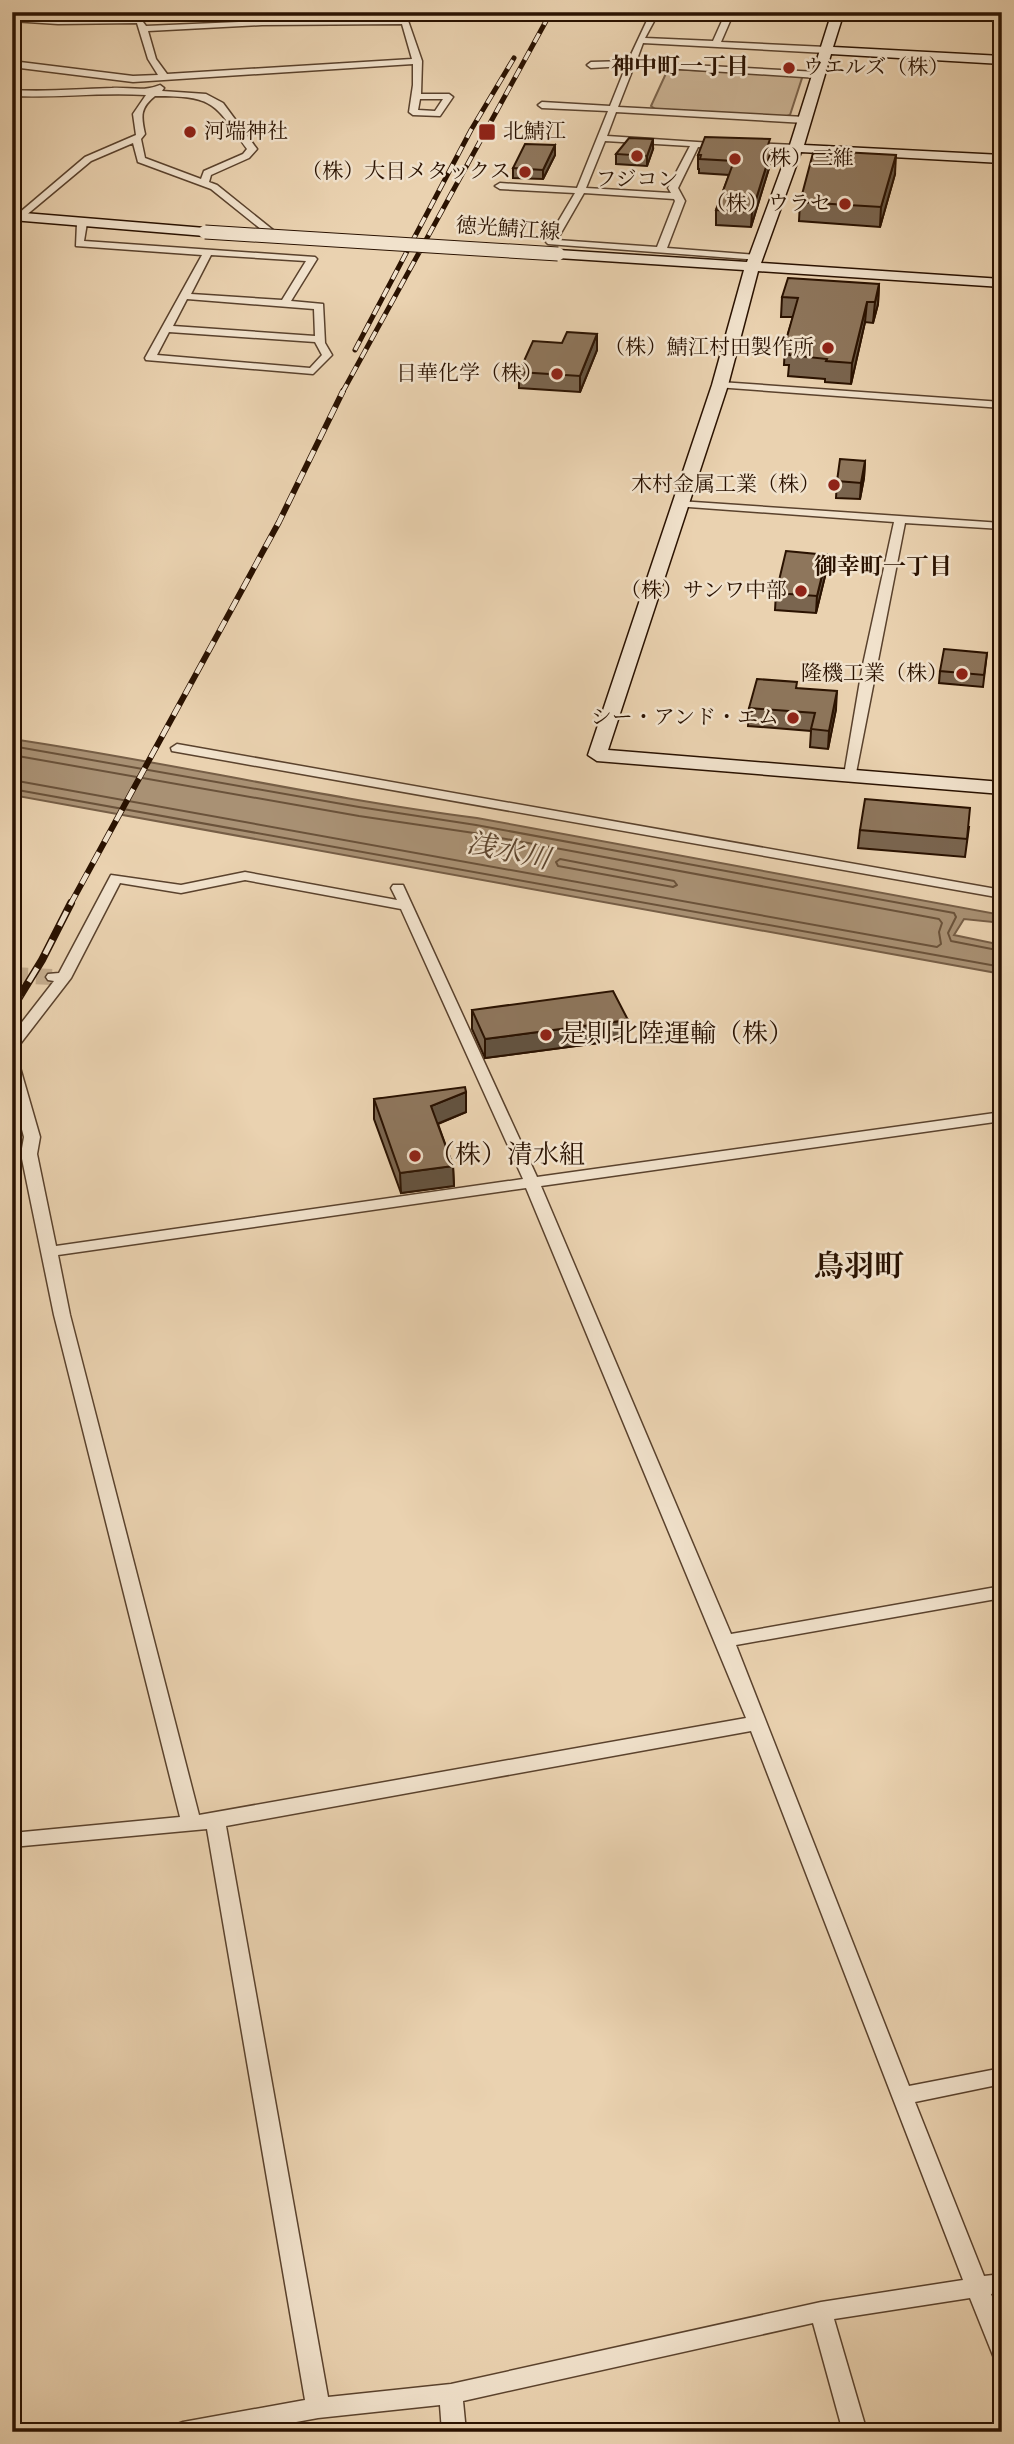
<svg xmlns="http://www.w3.org/2000/svg" width="1014" height="2444" viewBox="0 0 1014 2444" font-family="'Old Standard TT','Noto Serif JP',serif">
  <rect width="100%" height="100%" fill="#ead2b0"/>
  <filter id="stains"><feTurbulence type="fractalNoise" baseFrequency=".00286" numOctaves="4"/><feColorMatrix values="0 0 0 0 .2 0 0 0 0 .09 0 0 0 0 .02 0 0 0 .5 -.17"/></filter>
  <radialGradient id="worn" r=".72"><stop offset=".6" stop-color="#630" stop-opacity="0"/><stop offset="1" stop-color="#630" stop-opacity=".3"/></radialGradient>
  <!-- green -->
  <path fill="#c9b192" stroke="#7a624a" stroke-width="2" d="M668 69 798 75 802 78 790 115 784 117 655 109 651 106Z"/>
  <!-- water -->
  <path fill="#a99174" stroke="#765e46" stroke-width="2" d="M12 739C168 762 321 798 477 818L1002 915V923L964 919 954 935 1002 945V974L12 795Z"/>
  <g fill="none" stroke-linecap="round" stroke-linejoin="round">
    <!-- shore -->
    <path stroke="#6a523a" stroke-width="2" d="M12 746 359 807 476 825 954 913 956 917 948 933 951 941 1002 951
      M12 755 359 816 474 833 939 919 942 923 939 932 941 944 937 947 12 780
      M12 789 1002 967
      M560 859 674 881 677 885 673 887 558 866 556 862Z"/>
    <!-- street-tunnel -->
    <path stroke="#c4ac8d" stroke-width="16" stroke-dasharray="16 8" stroke-linecap="butt" d="M12 975 53 977"/>
    <defs>
      <path id="street" d="M397 12H405L422 61 421 94H449L453 97 440 116 413 115 409 112 413 85V64L133 82 12 67V61L133 76 158 75 148 59 137 23 58 24 12 21V17L58 20 140 18 146 26 262 21 400 19ZM402 24 412 59 167 74 156 59 148 31 262 25ZM420 99H443L435 111 418 110Z
        M651 12H659L645 38 713 41 726 12H734L721 42 826 47 830 50 826 53 643 43 636 62 818 72 822 75 818 78 634 66 618 107 805 117 809 120 805 123 616 112 607 136 727 144V148L724 149 698 147 678 188 685 201 667 248 757 255 760 256V260L548 244 546 242 575 193 500 189 495 186 500 183 577 188 608 111 542 108 538 105 542 102 610 106 626 66 591 68 587 65 591 62 628 61ZM605 141 690 146 668 188 671 193 586 188ZM584 193 674 199 675 201 657 247 557 240Z
        M160 85 164 88 162 91 206 94 223 103 257 149 249 158 211 175 209 182 217 185 273 230V234H267L211 189 138 162 133 143 91 161 12 227V219L85 157 136 135 133 114 146 95C101 92 57 98 12 96V90C46 92 78 89 112 88 129 87 144 92 160 85ZM155 96C215 96 214 103 247 149L243 154 204 171 201 179 145 158 141 139 145 134C141 116 140 108 155 96Z
        M749 143 796 145 801 148 796 151 746 148V144Z
        M82 220 87 223 84 241 315 257 317 259 291 301 323 304 325 343 332 355 313 374 146 360 145 358 202 255 76 246 77 223ZM211 255 306 261 282 300 191 294ZM187 299 314 309 315 336 173 326ZM169 332 315 342 322 355 310 368 157 355Z
        M720 382 1002 402V408L716 387V383Z
        M679 501 1002 523V529L905 523 855 778H845L844 775 862 669 894 522 675 506V502Z
        M177 744 1002 890V898L172 751 171 748Z
        M245 872 397 900 391 888 393 885H403L537 1177 1002 1112V1121L541 1186 731 1634 1002 1586V1598L736 1645 909 2086 1002 2068V2084L915 2102 984 2276 1002 2274V2292L991 2294 1002 2321V2361L994 2358 970 2298 834 2319 867 2432H843L813 2323 463 2401 466 2432H442L440 2405 318 2418 241 2432H171L175 2425 183 2422 305 2400 207 1829 12 1847V1833L180 1817 54 1315 21 1154 24 1137 12 1092V1060L19 1064 40 1137 37 1154 56 1246 523 1179 401 909 245 880 181 893 120 883 71 978 17 1048 12 1049V1035L54 981 48 980 46 977 48 974 59 973 111 875 181 885ZM526 1188 746 1718 199 1815 70 1315 58 1255ZM751 1731 963 2280 821 2302 451 2384 328 2397 226 1826Z"/>
      <path id="secondary" d="M832 12H844L833 47 1002 56V64L831 54 804 145 1002 155V163L801 152 761 263 1002 279V287L758 271 728 385 608 750 1002 782V794L597 761 588 755 712 385 744 270 558 258 551 254 558 250 747 262 789 148Z
        M12 212 205 228 212 232 205 236 12 220Z"/>
    </defs>
    <!-- street casing -->
    <use href="#street" stroke="#5a422d" stroke-width="3"/>
    <!-- secondary casing -->
    <use href="#secondary" stroke="#2a1201" stroke-width="3"/>
    <!-- street -->
    <use href="#street" fill="#f1e2cc" fill-rule="evenodd"/>
    <!-- secondary -->
    <use href="#secondary" fill="#f1e2cc" fill-rule="evenodd"/>
    <defs>
      <path id="rail-far2" d="M355 350 471 130 514 58
        M342 393 551 12"/>
      <path id="rail-far1" d="M70 905 279 522 343 391"/>
      <path id="rail" d="M12 1009 42 960 71 903"/>
    </defs>
    <!-- rail-far2 casing -->
    <use href="#rail-far2" stroke="#2a1201" stroke-width="5"/>
    <!-- rail-far1 casing -->
    <use href="#rail-far1" stroke="#2a1201" stroke-width="6"/>
    <!-- rail casing -->
    <use href="#rail" stroke="#2a1201" stroke-width="8"/>
    <!-- rail-far2 -->
    <use href="#rail-far2" stroke="#f1e2cc" stroke-width="3.5" stroke-dasharray="10" stroke-linecap="butt"/>
    <!-- rail-far1 -->
    <use href="#rail-far1" stroke="#f1e2cc" stroke-width="4.5" stroke-dasharray="12" stroke-linecap="butt"/>
    <!-- rail -->
    <use href="#rail" stroke="#f1e2cc" stroke-width="5" stroke-dasharray="16" stroke-linecap="butt"/>
    <defs>
      <path id="secondary-bridge" d="M205 232 558 254"/>
    </defs>
    <!-- secondary-bridge casing -->
    <use href="#secondary-bridge" stroke="#2a1201" stroke-width="15" stroke-linecap="butt"/>
    <!-- secondary-bridge -->
    <use href="#secondary-bridge" stroke="#f1e2cc" stroke-width="13"/>
  </g>
  <!-- wall -->
  <path fill="#7a654f" stroke="#2a1201" stroke-width="2" d="M555 145V155L543 179 513 178V168Z
    M653 149 647 166 616 164V154Z
    M771 151 770 165 751 227 716 225V210L729 175 699 173V169H698V155Z
    M841 155 895 174 880 227 799 221 800 202Z
    M879 284 878 304 873 323 865 322 851 384 825 382V379L788 376 789 365H784L785 344 793 317H781L782 297Z
    M597 334V350L580 392 519 388V372L562 343Z
    M865 461 864 478 860 499 836 498 837 481Z
    M827 555 826 572 816 613 775 610 776 593Z
    M987 653 983 687 939 683 940 671Z
    M796 688 836 709 828 749 810 747 811 731 748 726 749 708Z
    M969 827 965 857 858 848 860 830Z
    M472 1010 628 1020V1039L485 1058 472 1029Z
    M466 1092V1112L438 1124 453 1166 454 1186 401 1193 374 1119V1099Z"/>
  <!-- shaded-wall -->
  <path fill="#635340" stroke="#2a1201" stroke-width="2" d="M653 139V149L647 166V156Z
    M555 145V155L543 179V170Z
    M771 151 770 165 751 227 752 212Z
    M896 155 895 174 880 227 881 207Z
    M879 284 878 304 873 323 875 302Z
    M867 302 865 322 851 384 852 363Z
    M597 334V350L580 392V376Z
    M865 461 864 478 860 499 861 483Z
    M827 555 826 572 816 613 817 596Z
    M837 691 836 709 828 749 829 731Z
    M628 1020V1039L485 1058V1039Z
    M466 1092V1112L432 1126 431 1106Z
    M453 1166 454 1186 401 1193 400 1173Z"/>
  <!-- building -->
  <path fill="#8e765c" stroke="#2a1201" stroke-width="2" d="M705 137 770 139 766 151H771L752 212 716 210 734 161 700 159 701 155H698Z
    M629 138 653 139 647 156 616 154Z
    M525 144 555 145 543 170 513 168Z
    M842 152 896 155 881 207 800 202 813 153 841 155Z
    M788 278 879 284 875 302H867L852 363 826 361 827 359 789 355 792 345 785 344 798 298 782 297Z
    M567 332 597 334 580 376 519 372 533 341 562 343Z
    M840 459 865 461 861 483 837 481Z
    M786 551 827 555 817 596 776 593Z
    M944 649 987 653 984 675 940 671Z
    M757 679 797 682 796 688 837 691 829 731 811 729 815 713 749 708Z
    M865 799 970 808 967 839 860 830Z
    M613 991 628 1020 485 1039 472 1010Z
    M465 1087 466 1092 431 1106 453 1166 400 1173 374 1099Z"/>
  <!-- markers -->
  <g fill="#8f2418" stroke="#f1e2cc" stroke-width="2.5">
    <circle cx="789" cy="68" r="7"/>
    <circle cx="190" cy="132" r="7"/>
    <rect x="478" y="123" width="18" height="18" rx="3.5"/>
    <circle cx="637" cy="156" r="7"/>
    <circle cx="735" cy="159" r="7"/>
    <circle cx="525" cy="172" r="7"/>
    <circle cx="845" cy="204" r="7"/>
    <circle cx="828" cy="348" r="7"/>
    <circle cx="557" cy="374" r="7"/>
    <circle cx="834" cy="485" r="7"/>
    <circle cx="801" cy="591" r="7"/>
    <circle cx="962" cy="674" r="7"/>
    <circle cx="793" cy="718" r="7"/>
    <circle cx="546" cy="1035" r="7"/>
    <circle cx="415" cy="1156" r="7"/>
  </g>
  <g text-anchor="middle" dominant-baseline="central" stroke-width="5" stroke-linejoin="round" paint-order="stroke">
    <!-- far-poi labels -->
    <g font-size="21" fill="#2a1201" stroke="#f1e2cc" text-anchor="end">
      <text x="803" y="68" text-anchor="start">ウエルズ（株）</text>
      <text x="204" y="132" text-anchor="start">河端神社</text>
      <text x="503" y="132" text-anchor="start">北鯖江</text>
      <text x="749" y="159" text-anchor="start">（株）三維</text>
      <text x="511" y="172">（株）大日メタックス</text>
      <text x="637" y="180" text-anchor="middle">フジコン</text>
      <text x="831" y="204">（株）ウラセ</text>
      <text x="814" y="348">（株）鯖江村田製作所</text>
      <text x="543" y="374">日華化学（株）</text>
      <text x="820" y="485">木村金属工業（株）</text>
      <text x="787" y="591">（株）サンワ中部</text>
      <text x="948" y="674">隆機工業（株）</text>
      <text x="779" y="718">シー・アンド・エム</text>
    </g>
    <!-- far-street labels -->
    <g font-size="21" fill="#2a1201" stroke="#f1e2cc">
      <text transform="translate(508 230) rotate(4)">徳光鯖江線</text>
    </g>
    <!-- far-neighbourhood labels -->
    <g font-size="23" font-weight="bold" fill="#2a1201" stroke="#f1e2cc">
      <text x="680" y="67">神中町一丁目</text>
      <text x="883" y="567">御幸町一丁目</text>
    </g>
    <!-- poi labels -->
    <g font-size="26" fill="#2a1201" stroke="#f1e2cc" text-anchor="start">
      <text x="560" y="1035">是則北陸運輸（株）</text>
      <text x="429" y="1156">（株）清水組</text>
    </g>
    <!-- water labels -->
    <g font-size="28" font-style="italic" fill="#5d452f" stroke="#f1e2cc">
      <text transform="translate(508 853) rotate(12)">浅水川</text>
    </g>
    <!-- quarter labels -->
    <g font-size="30" font-weight="bold" fill="#2a1201" stroke="#f1e2cc">
      <text x="859" y="1268">鳥羽町</text>
    </g>
  </g>
  <!-- margin -->
  <rect width="1014" height="2444" fill="none" stroke="#ead2b0" stroke-width="42"/>
  <rect x="14" y="14" width="986" height="2416" fill="none" stroke="#2a1201" stroke-width="3.5"/>
  <rect x="21" y="21" width="972" height="2402" fill="none" stroke="#2a1201" stroke-width="2"/>
  <rect width="100%" height="100%" filter="url(#stains)"/>
  <rect width="100%" height="100%" fill="url(#worn)"/>
</svg>
